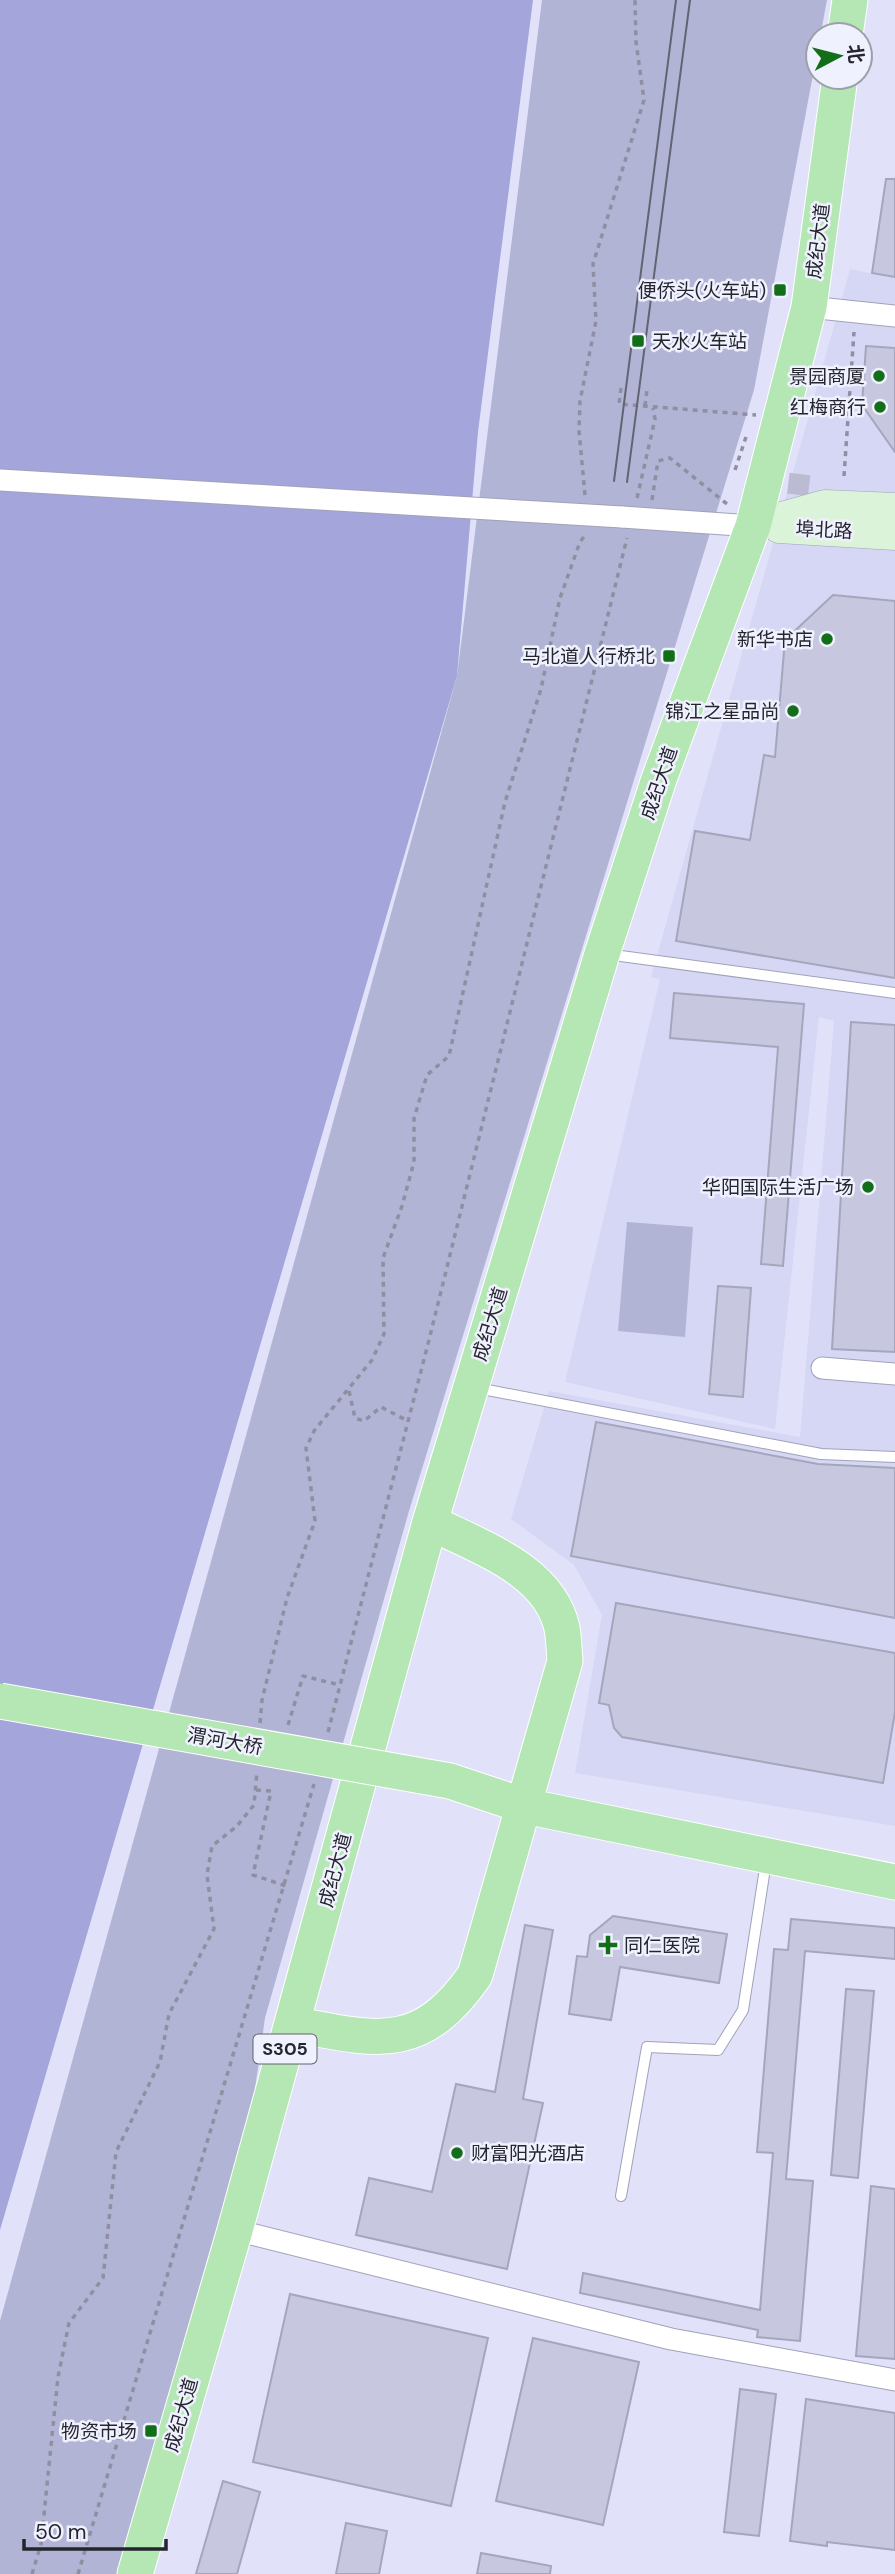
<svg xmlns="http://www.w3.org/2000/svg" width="895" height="2574" viewBox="0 0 895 2574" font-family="'DM Sans','Noto Sans SC',sans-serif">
  <rect width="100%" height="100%" fill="#e1e2fa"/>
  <!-- built -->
  <path fill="#d5d7f5" d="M850 269 895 278V1826L575 1773 602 1615 574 1565 511 1519 549 1391 800 1437 834 1021 819 1017 775 1429 565 1382 660 979 651 977Z"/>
  <!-- green -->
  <path fill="#b2b4d5" d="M542 0H827L754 390 409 1511 265 2018 235 2230 141 2574H0V2321L457 676Z
    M627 1222 693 1227 685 1337 618 1331Z"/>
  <!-- water -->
  <path fill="#a4a5da" d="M0 0H533L478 432 457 676 0 2230Z"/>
  <!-- building -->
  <path fill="#c7c8df" stroke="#a5a6bc" stroke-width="2" d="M886 179H895V277L872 273Z
    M866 346 895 348V452L862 405Z
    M833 595 895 601V978L676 941 695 831 750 840 764 755 775 757 785 640Z
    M674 993 804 1004 783 1266 761 1264 778 1047 670 1038Z
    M851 1022 895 1025V1352L832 1349Z
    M718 1286 751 1288 743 1397 709 1394Z
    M596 1422 818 1464 895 1468V1618L571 1556Z
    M616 1603 895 1653V1712L883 1783 622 1737 614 1728 609 1705 599 1703Z
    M613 1916 727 1934 719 1983 620 1967 611 2020 569 2014 577 1956 587 1957 590 1935Z
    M791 1919 895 1928V1959L805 1951 786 2179 813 2181 800 2341 757 2337 758 2330 580 2293 583 2273 760 2310 773 2153 757 2152 774 1949 788 1950Z
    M525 1925 553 1930 523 2099 543 2103 507 2269 356 2235 369 2178 432 2192 456 2084 495 2092Z
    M846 1989 874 1991 858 2178 831 2175Z
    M871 2186 895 2189V2359L856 2356Z
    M290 2294 488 2338 451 2506 253 2462Z
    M533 2338 639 2362 603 2525 496 2501Z
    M740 2389 776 2394 759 2536 724 2532Z
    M806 2399 895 2413V2550L827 2542V2546L790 2541Z
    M223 2481 260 2492 237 2574H196Z
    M346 2523 387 2531 379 2574H336Z
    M481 2553 551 2566 550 2574H477Z"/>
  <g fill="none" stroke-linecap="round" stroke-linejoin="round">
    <!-- street-tunnel -->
    <path stroke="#bbbcd1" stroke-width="21" stroke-dasharray="21 10" stroke-linecap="butt" d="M800 474 795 515H804"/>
    <defs>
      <path id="lane" d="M606 954 895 993
        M477 1388 821 1454 895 1457
        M621 2196 647 2047 718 2050 743 2010 766 1862"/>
      <path id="street" d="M809 307 895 316
        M622 517 753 526
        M822 1368 895 1374
        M235 2230 671 2339 895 2380"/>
      <path id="secondary" d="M753 526 825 506 895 509
        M779 527 895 534"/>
      <path id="primary" d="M845 35 850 0
        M450 1781 525 1806 895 1882
        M292 2024C376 2040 420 2054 475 1975L565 1661C564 1650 564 1639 562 1628 549 1569 478 1547 430 1522
        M135 2574 235 2230 430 1522 471 1387 602 954 659 779 753 526 809 307 840 77"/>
    </defs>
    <!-- lane casing -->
    <use href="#lane" stroke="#a1a2b8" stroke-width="12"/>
    <!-- street casing -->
    <use href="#street" stroke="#a1a2b8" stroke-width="23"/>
    <!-- secondary casing -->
    <use href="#secondary" stroke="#a1a2b8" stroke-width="33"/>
    <!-- primary casing -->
    <use href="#primary" stroke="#fff" stroke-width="37"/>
    <!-- path -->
    <path stroke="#8f8fa1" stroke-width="3.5" stroke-dasharray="5 5" stroke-linecap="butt" d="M621 388 619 404 756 415
      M645 406 647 390
      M735 470 746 437
      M844 476 854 332
      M585 495 579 431 580 401 596 321 593 264 644 100 636 42 635 0
      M637 498 655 419 653 408
      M652 500 658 461 670 458 727 504
      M349 1391 355 1418 364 1421 381 1407 408 1421
      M260 1723 262 1700 287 1598 315 1521 306 1448 314 1431 372 1360 384 1334 383 1258 402 1206 414 1162V1118L427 1075 449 1056 505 802 541 689 560 598 580 542 586 534
      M288 1725 303 1676 340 1685
      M328 1732 429 1340 627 538
      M256 1790 271 1791 253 1875 286 1886
      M32 2574 41 2544 58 2377 69 2323 103 2278 116 2152 160 2062 169 2014 214 1929 207 1875 212 1846 237 1826 254 1805 257 1772
      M78 2574 314 1784"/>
    <!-- lane -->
    <use href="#lane" stroke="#fff" stroke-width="10"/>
    <!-- street -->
    <use href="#street" stroke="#fff" stroke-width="21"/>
    <!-- secondary -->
    <use href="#secondary" stroke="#daf3d9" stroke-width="32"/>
    <!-- primary -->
    <use href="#primary" stroke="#b4e7b3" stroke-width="35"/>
    <!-- tram -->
    <path stroke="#636472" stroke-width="2" d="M614 481 676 0
      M627 482 690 0"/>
    <defs>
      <path id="street-bridge" d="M0 480 622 517"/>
      <path id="primary-bridge" d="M0 1701 450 1781"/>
    </defs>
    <!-- street-bridge casing -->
    <use href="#street-bridge" stroke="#a1a2b8" stroke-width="23" stroke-linecap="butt"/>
    <!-- primary-bridge casing -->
    <use href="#primary-bridge" stroke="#fff" stroke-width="37" stroke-linecap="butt"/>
    <!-- street-bridge -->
    <use href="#street-bridge" stroke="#fff" stroke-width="21"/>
    <!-- primary-bridge -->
    <use href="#primary-bridge" stroke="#b4e7b3" stroke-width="35"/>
  </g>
  <!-- markers -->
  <g fill="#136e19" stroke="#f0f1ff" stroke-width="2.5">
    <rect x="773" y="283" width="14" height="14" rx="3.5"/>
    <rect x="631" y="334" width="14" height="14" rx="3.5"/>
    <circle cx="879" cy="376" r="7"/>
    <circle cx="880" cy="407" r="7"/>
    <circle cx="827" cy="639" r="7"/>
    <rect x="662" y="649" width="14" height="14" rx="3.5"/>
    <circle cx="793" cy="711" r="7"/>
    <circle cx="868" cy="1187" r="7"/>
    <path d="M604.5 1934.5h7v7h7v7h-7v7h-7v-7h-7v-7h7z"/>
    <circle cx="457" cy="2153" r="7"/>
    <rect x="144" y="2424" width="14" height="14" rx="3.5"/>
  </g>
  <g text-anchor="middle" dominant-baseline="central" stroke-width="5" stroke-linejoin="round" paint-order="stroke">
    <!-- shield labels -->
    <rect fill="#f0f1ff" stroke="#62626d" stroke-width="2" x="253.5" y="2034.5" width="63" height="29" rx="5"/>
    <g font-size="18" font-weight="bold" fill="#25252e">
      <text x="285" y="2049">S305</text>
    </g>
    <!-- street labels -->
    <g font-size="19" fill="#25252e" stroke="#f0f1ff">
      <text transform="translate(818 241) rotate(-83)">成纪大道</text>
      <text transform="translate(824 530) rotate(3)">埠北路</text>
      <text transform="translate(659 783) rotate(-71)">成纪大道</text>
      <text transform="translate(490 1324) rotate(-73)">成纪大道</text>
      <text transform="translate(225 1741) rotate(10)">渭河大桥</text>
      <text transform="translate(335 1870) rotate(-75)">成纪大道</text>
      <text transform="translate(181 2415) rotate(-74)">成纪大道</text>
    </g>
    <!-- poi labels -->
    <g font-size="19" fill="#25252e" stroke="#f0f1ff" text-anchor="end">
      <text x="766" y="290">便侨头(火车站)</text>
      <text x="652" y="341" text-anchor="start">天水火车站</text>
      <text x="865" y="376">景园商厦</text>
      <text x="866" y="407">红梅商行</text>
      <text x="813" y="639">新华书店</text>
      <text x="655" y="656">马北道人行桥北</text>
      <text x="779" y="711">锦江之星品尚</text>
      <text x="854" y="1187">华阳国际生活广场</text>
      <text x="624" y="1945" text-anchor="start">同仁医院</text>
      <text x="471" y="2153" text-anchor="start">财富阳光酒店</text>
      <text x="137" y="2431">物资市场</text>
    </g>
  </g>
  <!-- north arrow -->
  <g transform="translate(839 56) rotate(83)"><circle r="33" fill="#f0f1ff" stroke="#9f9fab" stroke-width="2"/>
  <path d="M0-5L12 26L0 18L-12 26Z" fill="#136e19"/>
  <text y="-10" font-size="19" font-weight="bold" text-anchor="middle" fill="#25252e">北</text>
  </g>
  <!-- scale -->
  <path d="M24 2539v10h142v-10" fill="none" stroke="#25252e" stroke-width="3.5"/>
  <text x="35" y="2539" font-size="21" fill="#25252e" stroke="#f0f1ff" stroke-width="5" paint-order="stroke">50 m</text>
</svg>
